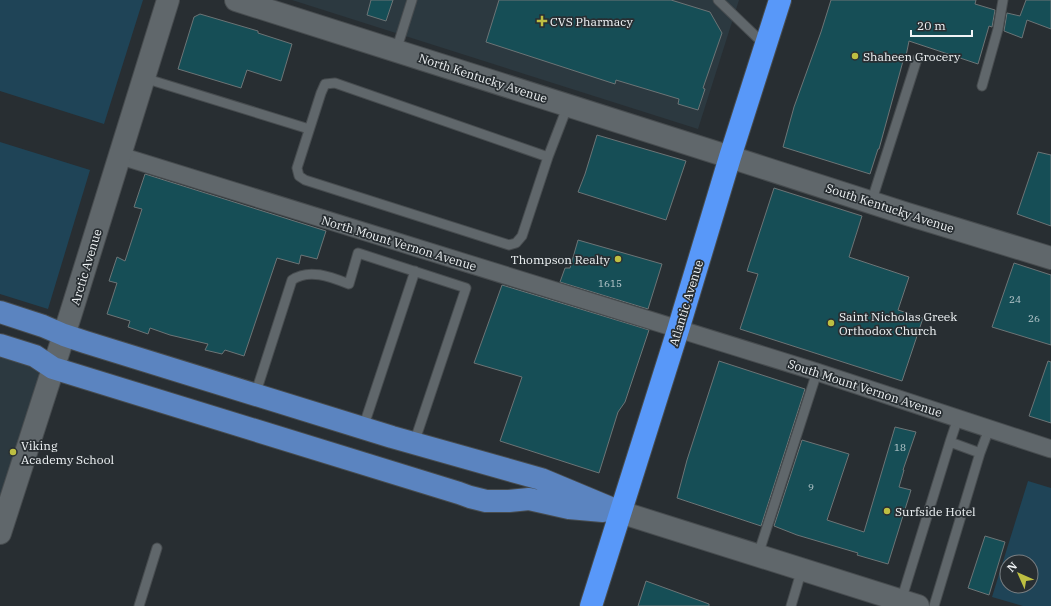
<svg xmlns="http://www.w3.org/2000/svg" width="1051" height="606" viewBox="0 0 1051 606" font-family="'IBM Plex Serif',serif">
  <rect width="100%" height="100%" fill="#282e32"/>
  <!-- built -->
  <path fill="#2c3940" d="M292 0H739L698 129Z
    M0 345 53 368 0 537Z"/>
  <!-- green -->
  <path fill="#1f4457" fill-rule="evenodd" d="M0 0H143L104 124 0 91Z
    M0 142 90 170 48 309 0 294Z
    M1028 481 1051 488V606H1023L992 597ZM1007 562H1031V586H1007Z"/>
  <!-- building -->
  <path fill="#164e56" stroke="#6c7476" d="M371 0H393L386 21 367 15Z
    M499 0H671L710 12 722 33 703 88 705 89 698 110 678 104 679 99 616 80 615 84 486 42Z
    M831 0H976L975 4 995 10 992 27 989 26 978 64 909 41 905 61H903L879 149H878L870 174 783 147 794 107 821 32Z
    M1026 0H1051V29L1027 20 1022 38 1004 31 1007 13 1020 16Z
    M200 14 258 31V33L292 44 281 81 247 70 241 88 178 69 194 17Z
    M597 135 686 161 666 220 578 192 585 174Z
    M1038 152 1051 155V226L1017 214Z
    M145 174 326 231 317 259 301 255 299 264 277 258 244 356 225 350 222 354 205 350 208 344 170 335 150 328 148 334 128 327 130 321 107 314 117 283 109 281 117 257 125 261 142 209 134 207Z
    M774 188 862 216 849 257 909 277 898 310 923 318 902 381 740 329 758 274 747 271Z
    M578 240 662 264 648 309 560 282 565 268H570Z
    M1014 263 1051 275V345L992 327Z
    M502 285 649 330 625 402 618 412 599 473 500 441 522 377 474 363Z
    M719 361 805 389 761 526 677 498 687 460Z
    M1048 361 1051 362V423L1029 416Z
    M895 427 916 432 903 470H904L899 487 911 490 888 564 857 555 858 553 797 535 774 526 802 440 849 454 827 520 864 532Z
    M985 536 1005 542 989 595 968 588Z
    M646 581 709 604V606H638Z"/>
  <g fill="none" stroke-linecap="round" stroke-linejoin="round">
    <defs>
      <path id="lane" d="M718 0 765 45
        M396 51 412 0
        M144 78 309 129
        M982 86 998 29 1003 0
        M548 157 335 83 325 84 321 93 297 168 299 176 305 180 509 245 516 243 522 236 548 157 568 105
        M871 203 917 59
        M255 395 292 280C309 268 331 277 349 284L358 253 466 288 414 443
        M363 428 415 271
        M950 442 958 418
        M980 453 989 429
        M758 555 817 372
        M901 601 950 442 980 453 934 606
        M139 606 157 548
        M791 606 802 569"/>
      <path id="street" d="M121 156 817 372 1051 449"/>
      <path id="secondary" d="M236 0 730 157 907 214 1051 258
        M620 512 918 606
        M0 533 71 313 168 0"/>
      <path id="primary" d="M0 312 43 326 64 335 85 342 392 437 541 479 620 512
        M0 345 35 356 53 368 459 493 470 497 486 501H509L529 499 569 508 603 511"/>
      <path id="highway" d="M591 606 678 330 730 157 780 0"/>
    </defs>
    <!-- lane casing -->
    <use href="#lane" stroke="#474c4f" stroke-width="11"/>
    <!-- street casing -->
    <use href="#street" stroke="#474c4f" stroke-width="19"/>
    <!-- secondary casing -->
    <use href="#secondary" stroke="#474c4f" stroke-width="24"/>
    <!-- primary casing -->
    <use href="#primary" stroke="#474c4f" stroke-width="24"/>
    <!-- highway casing -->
    <use href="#highway" stroke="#474c4f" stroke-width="24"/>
    <!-- lane -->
    <use href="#lane" stroke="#60676b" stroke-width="9"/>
    <!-- street -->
    <use href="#street" stroke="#60676b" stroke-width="17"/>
    <!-- secondary -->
    <use href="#secondary" stroke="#60676b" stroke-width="22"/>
    <!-- primary -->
    <use href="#primary" stroke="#5b84c0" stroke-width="22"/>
    <!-- highway -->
    <use href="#highway" stroke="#5898f9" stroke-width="22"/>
  </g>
  <!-- markers -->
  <g fill="#bebf42" stroke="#282e32" stroke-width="1.5">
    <path d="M540 15h4v4h4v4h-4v4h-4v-4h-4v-4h4z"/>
    <circle cx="855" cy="56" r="4"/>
    <circle cx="618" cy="259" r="4"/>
    <circle cx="831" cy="323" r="4"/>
    <circle cx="13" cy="452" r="4"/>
    <circle cx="887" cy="511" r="4"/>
  </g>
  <g text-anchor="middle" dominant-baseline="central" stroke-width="3.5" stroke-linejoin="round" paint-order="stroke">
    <!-- number labels -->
    <g font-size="10" fill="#bacace">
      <text x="610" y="283">1615</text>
      <text x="1015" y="299">24</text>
      <text x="1034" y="318">26</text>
      <text x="900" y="447">18</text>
      <text x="811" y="487">9</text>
    </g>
    <!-- poi labels -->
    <g font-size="12" fill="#f0f4f6" stroke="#282e32" text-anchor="start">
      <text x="550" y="21">CVS Pharmacy</text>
      <text x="863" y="56">Shaheen Grocery</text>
      <text x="610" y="259" text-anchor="end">Thompson Realty</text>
      <text x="839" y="316">Saint Nicholas Greek<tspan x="839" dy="14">Orthodox Church</tspan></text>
      <text x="21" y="445">Viking<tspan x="21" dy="14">Academy School</tspan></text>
      <text x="895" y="511">Surfside Hotel</text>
    </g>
    <!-- street labels -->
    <g font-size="12" fill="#f0f4f6" stroke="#282e32">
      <text transform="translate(483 78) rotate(18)">North Kentucky Avenue</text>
      <text transform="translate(890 208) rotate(18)">South Kentucky Avenue</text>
      <text transform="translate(399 243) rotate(17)">North Mount Vernon Avenue</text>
      <text transform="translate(86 267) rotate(-73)">Arctic Avenue</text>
      <text transform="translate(686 303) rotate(-73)">Atlantic Avenue</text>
      <text transform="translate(865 388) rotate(18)">South Mount Vernon Avenue</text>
    </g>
  </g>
  <!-- north arrow -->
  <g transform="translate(1019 574) rotate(315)"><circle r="19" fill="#282e32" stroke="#787d80"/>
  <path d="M0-3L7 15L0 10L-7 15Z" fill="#bebf42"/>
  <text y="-6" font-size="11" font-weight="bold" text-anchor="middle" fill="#f0f4f6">N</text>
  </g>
  <!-- scale -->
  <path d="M911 30v6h61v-6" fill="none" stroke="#f0f4f6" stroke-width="2"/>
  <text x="917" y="30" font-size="12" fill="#f0f4f6" stroke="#282e32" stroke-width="3" paint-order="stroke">20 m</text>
</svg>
